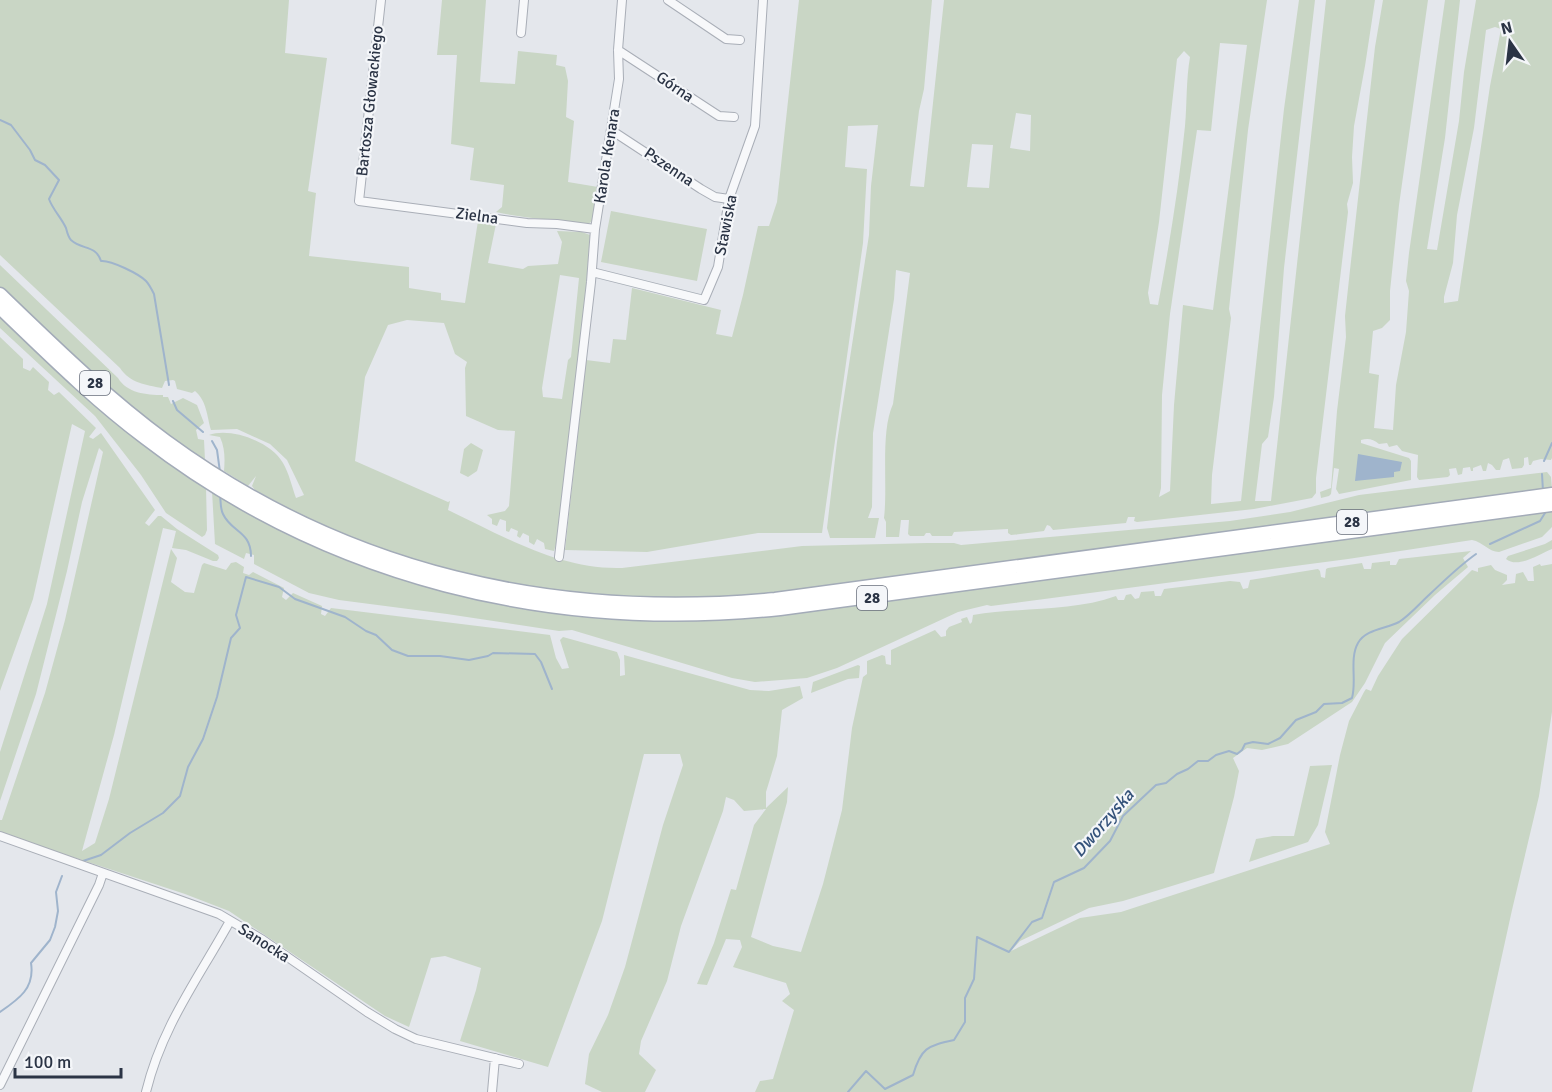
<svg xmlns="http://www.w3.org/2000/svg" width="1552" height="1092" viewBox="0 0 1552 1092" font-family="Signika,sans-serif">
  <rect width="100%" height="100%" fill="#e4e7ec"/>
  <!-- green -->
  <path fill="#c9d6c5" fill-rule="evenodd" d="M0 0H289L285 53 327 58 308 191 316 193 309 256 409 267V288L441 293V300L465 303 478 221 496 224 488 263 523 269 528 266 558 264 562 242 557 231 582 232 590 235 583 326 557 540 554 551 545 549 544 543 537 539 534 545 529 542V536L523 533 520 538 517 536 518 531 511 528 509 532 506 531V521L500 519 497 526 492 524V519L487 515 505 511 509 506 515 431 498 430 466 416 465 368 467 362 455 354 444 323 407 320 388 325 365 377 355 461 448 502 450 501 448 510C503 536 559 570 622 568L802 546 927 543H954L961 545 1230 521 1290 512 1359 495 1547 472 1551 477 1552 489 783 594 641 600 498 583 425 565 363 543 312 521 255 490 252 486 256 476 248 486 224 471C225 459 225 448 220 437L209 435C231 427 271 442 283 463 289 473 292 487 296 498L304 495 287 460 270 444 237 429 211 430C207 417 207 401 195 391L192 393 177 389 175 381 173 380 165 381 162 388C146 385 130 383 120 368L0 255ZM560 275 579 278 571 357 568 360 562 399 543 397 542 388Z
    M442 0H486L480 82 515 84 518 51 557 55 556 65 565 67 568 81 566 117 574 121 568 182 598 187 592 221 587 225C557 219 526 219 496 212L502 207 504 185 470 180 474 148 451 144 457 55H437Z
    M799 0H932L924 89 919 111 910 186 924 187 944 0H1267L1248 130 1229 309 1231 318 1212 475 1211 504 1241 501 1284 109 1299 0H1315L1284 268 1274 397 1268 437 1262 444 1255 501H1271L1326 0H1375L1365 66 1354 126 1352 157 1353 183 1347 204 1348 212 1316 478V493L1312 498 1254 509 1137 522 1134 521 1135 517H1128L1126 523 1053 530 1050 526 1047 525 1044 531 1011 535 1008 533V529L954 532 952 536H932L930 533H926L924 536H910L908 534 909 520H901L899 537H886V522L884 518C888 485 880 432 893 404L910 273 896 270 894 299 873 433 872 507 868 518H879L875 538H830L827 528 837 442 869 235 871 186 878 125 848 126 845 167 867 169 863 243 822 533H758L647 552 565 550 586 360 610 363 613 339 626 340 632 288 721 310 716 334 732 337 743 295 758 226H769L777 202ZM1220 43 1247 45 1213 310 1183 305 1174 405 1170 491 1159 497 1161 488 1162 395 1170 314 1197 130 1211 131ZM1184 51 1190 57C1186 80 1187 103 1185 126 1179 186 1169 247 1158 305L1150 304 1148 293 1159 222 1177 59ZM1016 113 1031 115 1030 151 1010 148ZM972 144 993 145 989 188 967 187Z
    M1383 0H1428L1399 205 1390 291V320L1382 328 1373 331 1369 373 1379 375 1374 428 1393 430 1396 385 1406 332 1409 291 1406 281 1409 253 1445 0H1460L1445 138 1427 249 1437 250 1459 121 1464 72 1476 0H1552V458L1551 460 1541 459 1533 461 1531 465H1529L1528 457 1524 458V465L1522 468 1512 469 1509 458 1503 460 1500 470H1496L1492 465 1488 463 1486 471H1483L1481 465 1473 468V471H1471L1470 467 1463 468 1462 474 1458 475 1456 468 1449 469 1450 475 1448 477 1419 480 1417 477 1418 455 1402 451 1397 445 1389 447 1387 443 1379 444C1373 439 1368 438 1361 440V443L1409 458 1411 461V480L1339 494 1336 489 1339 469 1334 468 1331 494 1329 496 1321 498 1320 492 1331 488 1337 411 1346 337 1345 316 1350 270 1375 47ZM1495 27 1501 29 1490 86 1458 301 1444 303V297L1453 263 1457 215 1474 128 1486 30Z
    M611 211 707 229 697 281 601 262Z
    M0 265 118 378C127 393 146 395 163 395V397H168L171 404 183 398 197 405 204 423 196 430 198 439 204 440 205 460C175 439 144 419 115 395 75 361 38 324 0 288Z
    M0 314 159 455 206 487 207 530 205 535 202 537 166 513 141 475 95 416 0 328Z
    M0 337 23 359V368L30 371 33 367 49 382 48 390 54 395 59 392 96 428 89 437 93 439 101 433 155 510 145 523 149 526 158 516H161L177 529 218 555 219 558 217 561H213L186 550 172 548 176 531 163 528 114 735 82 851 95 843 109 799 171 549 177 558 171 582 185 592 194 593 202 565 204 563 226 570 231 563 236 562 244 567 243 573 249 575 253 572 284 588 282 597 286 600 293 593 322 606 321 614 325 616 331 608 550 635 556 658 562 669 569 668 560 640 563 637 617 652 620 660V676L625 675 624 655 750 690 769 691 800 686 803 698 782 710 777 756 766 792V808L788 787 787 802 751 937 773 946 801 952 823 884 842 810 852 728 863 677 867 674V661L882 655 885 656 886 664 891 665V650L935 630 941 637 946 636V631L949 627 962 622 961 619 967 617 970 624 972 622 973 615C1019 607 1072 612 1116 596L1118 600H1124L1126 595 1131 594 1135 599 1139 598 1141 592 1154 591 1155 596H1161L1164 589 1230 581 1240 582 1243 589 1248 588 1250 580 1318 569 1320 571 1321 577 1325 578 1326 569 1328 568 1362 563 1364 569H1371L1372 563 1390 561V565H1396L1399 559 1471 551 1463 558 1468 567 1435 595 1385 643 1365 683 1352 702 1288 744 1262 750 1247 748 1233 758 1239 771 1234 797 1214 873 1123 901 1089 908 1020 941 1011 951 1080 918 1121 912 1330 844 1325 832 1340 755 1349 721 1364 692 1366 689 1371 691 1378 676 1402 639 1472 570 1478 572V568L1491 565 1495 570 1507 575V580L1502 585 1515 583 1516 574 1523 572 1528 581H1534L1533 567 1540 564 1541 566 1552 564V712L1539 796 1512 910 1472 1092H755L760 1081 773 1079 794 1010 782 1001 790 994 786 983 733 967 742 947 740 940 726 939 707 985 697 984 714 943 731 889 736 890 754 825 766 809 744 811 734 800 726 797 723 811 681 926 667 981 641 1041 639 1054 656 1070 645 1092H602L585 1084 589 1054 608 1015 625 967 663 825 683 765 680 754H644L602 921 548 1067 460 1041 476 990 481 968 445 956 431 958 409 1027 385 1016 229 911 185 894 0 833V820H2L45 693 65 620 103 452 99 448 82 502 67 571 36 694 0 801V752L47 604 85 431 72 424 33 599 0 691Z
    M471 443 483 450 477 471 468 477 460 473 464 449Z
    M212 491 357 562 418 584 504 605 548 612 647 621 718 619 806 611 1552 510V527L1542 537 1499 552C1489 552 1483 542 1472 540L1348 559 991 606 987 605 958 612 837 668 807 678 755 682 732 678 572 630 559 631 447 614 339 600 309 593 254 564V555L246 553 244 559 215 544Z
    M1552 540V549C1539 554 1518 569 1506 559L1508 556 1545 544Z
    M858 665 860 666 859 678 848 679 811 693 813 682Z
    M1332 765 1318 825 1308 842 1249 862 1256 839 1273 836H1294L1310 766Z"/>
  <!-- water -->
  <path fill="#9fb4cc" d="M1358 454 1402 462 1400 471 1394 472V477L1355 481Z"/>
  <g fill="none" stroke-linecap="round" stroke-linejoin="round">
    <!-- stream -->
    <path stroke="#9fb4cc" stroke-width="2" d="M0 120 11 125 30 150 35 160 45 165 59 180 49 199C53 210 61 217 66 228 67 232 68 237 71 240 82 250 96 245 101 261 111 260 139 274 146 281 149 284 152 290 154 294L169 385
      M173 401 177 410 203 432
      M212 441 217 450 220 472
      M1544 461 1552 443
      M1542 474 1543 491
      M220 495C221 502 220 508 223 514 231 532 251 531 251 556
      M1490 544 1540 521 1545 513V509
      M83 861 101 855 130 833 163 813 180 796 188 767 203 739 217 697 231 638 240 628 236 615 246 577 279 587 295 599 345 617 366 631 376 635 392 650 408 656H440L469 660 488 656 493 653 535 654 541 662 552 689
      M0 1012C19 999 35 988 31 963L50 940 55 927 58 911 56 892 62 876
      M848 1092 866 1071 885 1089 913 1075C921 1048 927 1046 954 1040L965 1022V998L974 979 977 937 1009 952 1032 922 1042 918 1054 882 1084 868 1110 841 1123 816 1156 785 1166 783 1177 774 1188 769 1198 761H1208L1216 755 1229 751 1237 754 1242 750 1245 744 1253 742 1268 744 1280 738 1296 720 1316 712 1324 704 1342 703 1352 698C1357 681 1349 659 1358 643 1366 629 1386 629 1399 622 1410 615 1420 603 1430 594 1445 580 1459 566 1476 554"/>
    <defs>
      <path id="street" d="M381 0 359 201 527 223 557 224 595 229
        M668 0 726 39 740 40
        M521 33 524 0
        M618 50 719 116 734 117
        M611 130 701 189 715 197 729 199
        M592 272 704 300 718 267 729 199 755 126 763 0
        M559 557 591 282 595 229 619 79 618 50 622 0
        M0 836 219 914 263 940 367 1012 395 1029 416 1039 519 1064
        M0 1085 99 885 103 873
        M146 1092C162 1026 198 979 230 921
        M492 1092 495 1058"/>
      <path id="primary" d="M0 294C53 345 106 397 166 441 346 573 554 620 775 599L1552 494
        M0 308C47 353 93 399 145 438 328 579 552 633 780 609L1552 505"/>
    </defs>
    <!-- street casing -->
    <use href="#street" stroke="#a9aeb7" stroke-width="10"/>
    <!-- primary casing -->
    <use href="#primary" stroke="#a3abb8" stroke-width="15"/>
    <!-- street -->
    <use href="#street" stroke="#f7f8fa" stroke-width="8"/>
    <!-- primary -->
    <use href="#primary" stroke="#fff" stroke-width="12"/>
  </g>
  <g text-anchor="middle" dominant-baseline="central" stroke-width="4.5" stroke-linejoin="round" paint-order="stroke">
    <!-- shield labels -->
    <g fill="#f4f6f9" stroke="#676e7b" stroke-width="1.5">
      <rect x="80" y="371" width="30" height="24" rx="4.5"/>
      <rect x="1337" y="510" width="30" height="24" rx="4.5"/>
      <rect x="857" y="586" width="30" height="24" rx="4.5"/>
    </g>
    <g font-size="15" font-weight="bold" fill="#2b3445">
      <text x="95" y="383">28</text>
      <text x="1352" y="522">28</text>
      <text x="872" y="598">28</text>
    </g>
    <!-- street labels -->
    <g font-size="16" fill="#2b3445" stroke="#f4f6f9">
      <text transform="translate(675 87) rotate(34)">Górna</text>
      <text transform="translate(370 101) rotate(-84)">Bartosza Głowackiego</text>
      <text transform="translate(607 156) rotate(-81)">Karola Kenara</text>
      <text transform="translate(669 167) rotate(34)">Pszenna</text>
      <text transform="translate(477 216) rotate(8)">Zielna</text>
      <text transform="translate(726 225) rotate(-79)">Stawiska</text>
      <text transform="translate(264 943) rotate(33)">Sanocka</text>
    </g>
    <!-- water labels -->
    <g font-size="18" font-style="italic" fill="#34527a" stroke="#f4f6f9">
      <text transform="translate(1103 823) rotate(-49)">Dworzyska</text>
    </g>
  </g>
  <!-- north arrow -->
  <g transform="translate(1510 42) rotate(346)" stroke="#f4f6f9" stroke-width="4.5" paint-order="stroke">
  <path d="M0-4.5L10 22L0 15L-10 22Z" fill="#2b3445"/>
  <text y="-9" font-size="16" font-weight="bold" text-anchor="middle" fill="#2b3445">N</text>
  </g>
  <!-- scale -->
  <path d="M15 1068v9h106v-9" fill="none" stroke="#2b3445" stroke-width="3"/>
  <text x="24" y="1068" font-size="18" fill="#2b3445" stroke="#f4f6f9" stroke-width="4.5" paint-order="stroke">100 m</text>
</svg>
